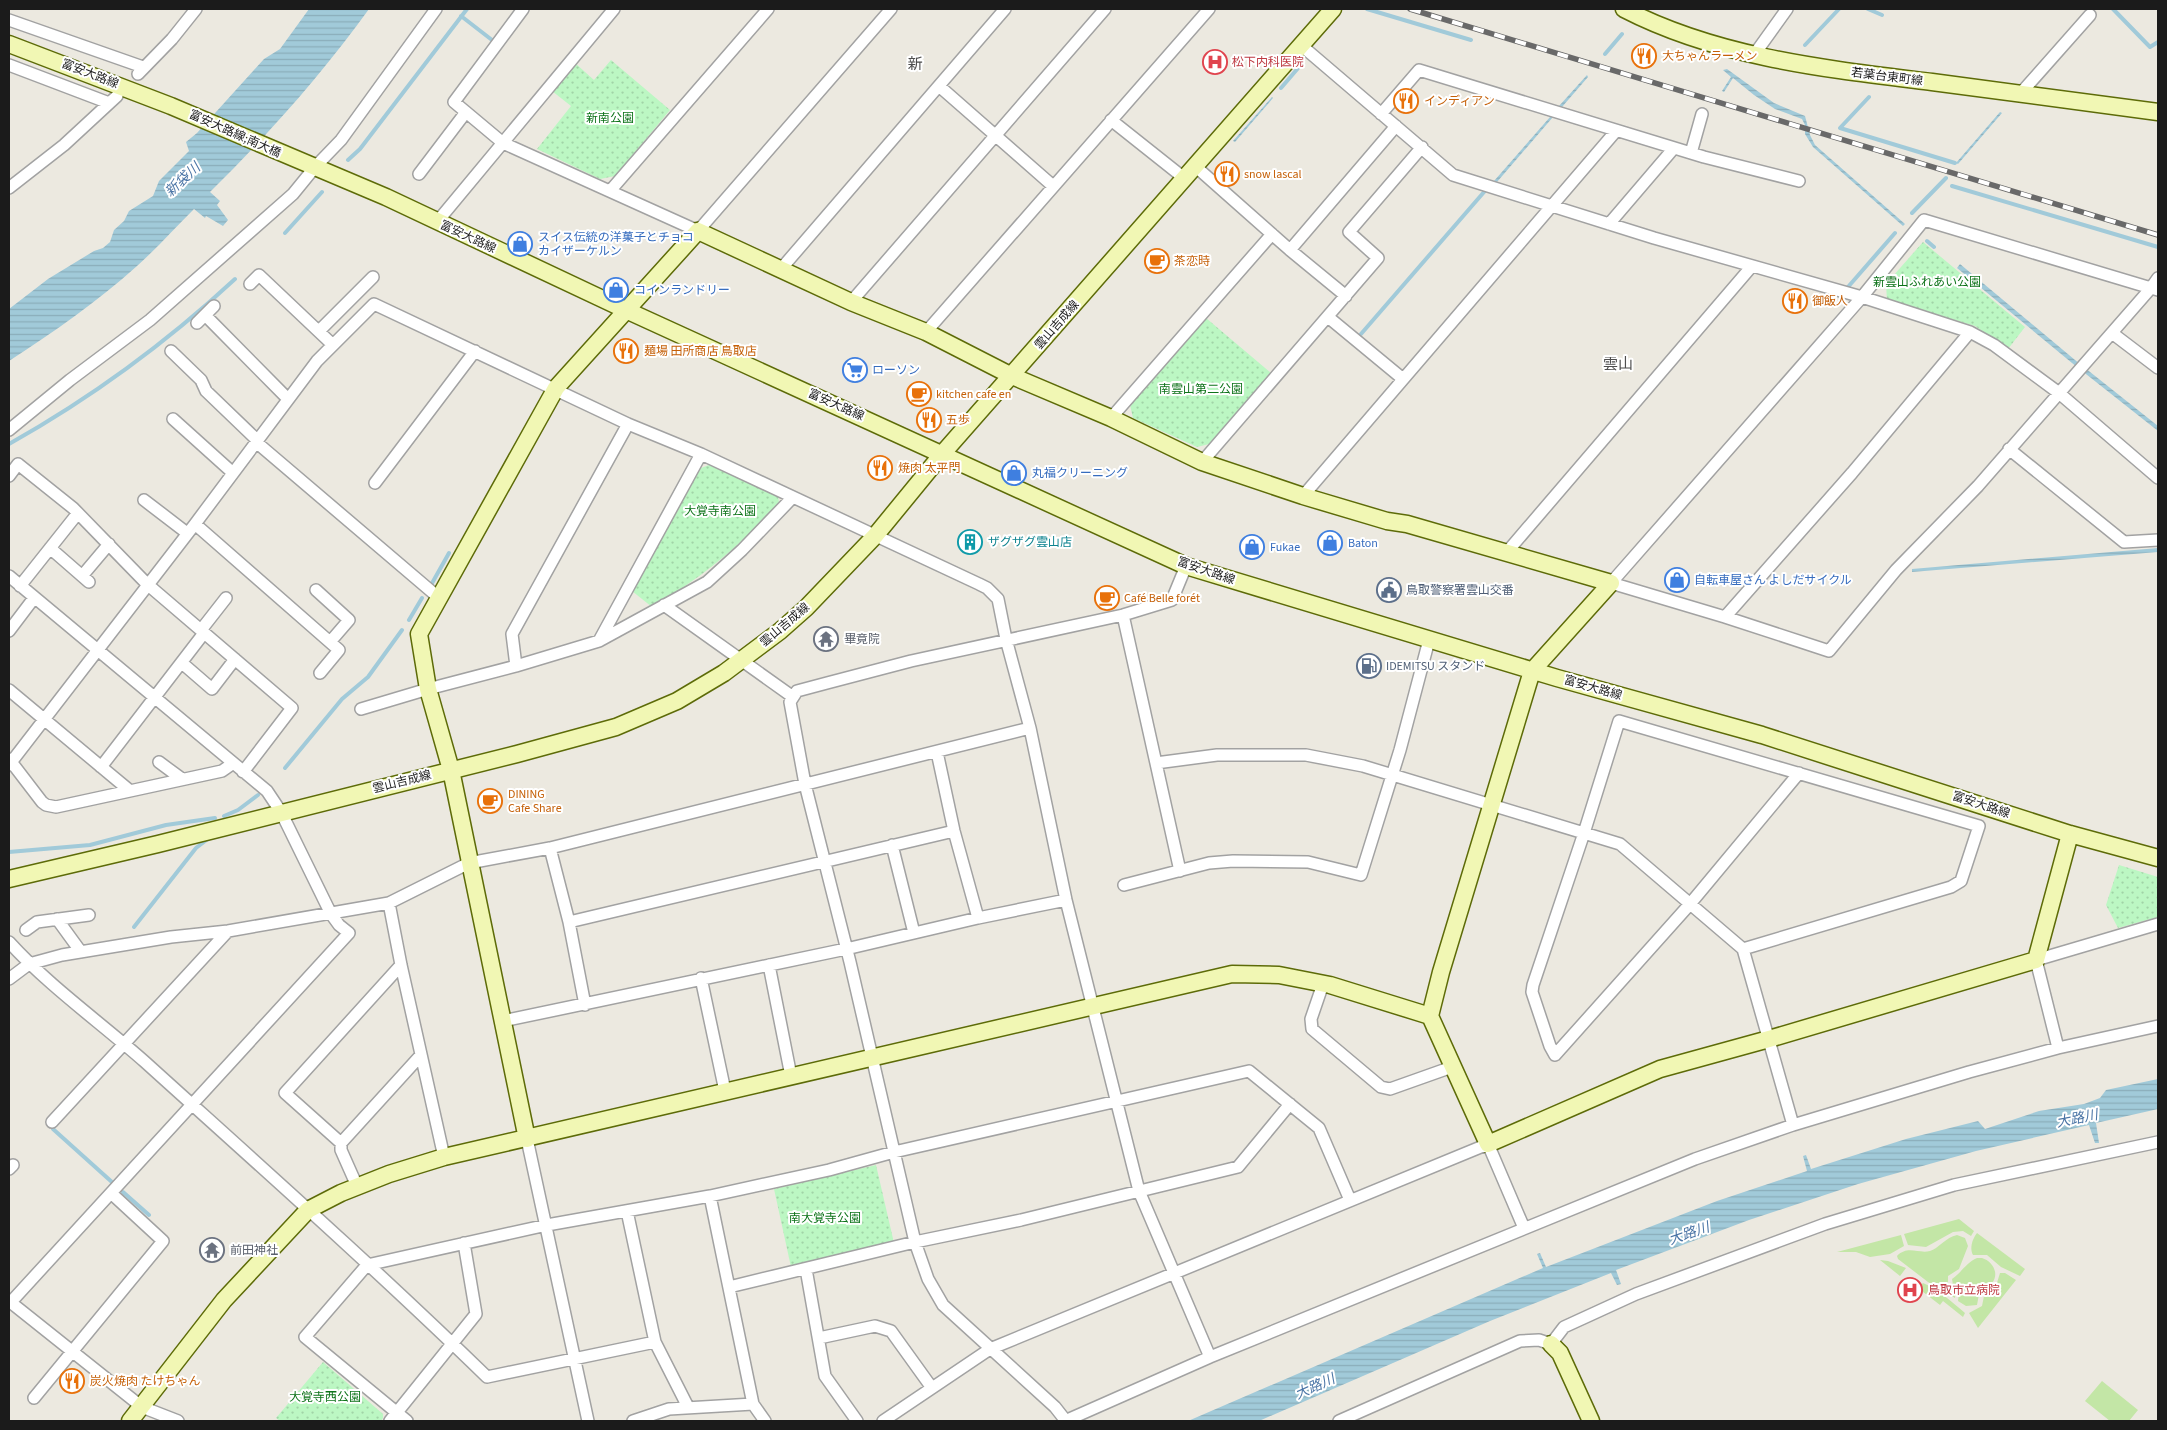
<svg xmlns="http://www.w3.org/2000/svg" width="2167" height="1430" viewBox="0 0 2167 1430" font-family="'Source Sans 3','Noto Sans JP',sans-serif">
  <defs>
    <pattern id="park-dots" width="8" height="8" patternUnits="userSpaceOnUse" patternTransform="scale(1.25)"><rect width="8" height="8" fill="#bcf7c3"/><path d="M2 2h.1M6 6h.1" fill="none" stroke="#a1d3a7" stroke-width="1.8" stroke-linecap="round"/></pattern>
    <pattern id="water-rules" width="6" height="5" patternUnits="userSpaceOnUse" patternTransform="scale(1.25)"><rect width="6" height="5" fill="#a1cad9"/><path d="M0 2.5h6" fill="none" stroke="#8aadba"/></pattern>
  </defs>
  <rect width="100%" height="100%" fill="#ece9e0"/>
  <!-- grass -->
  <path fill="#c3e6a6" d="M1959 1219 1974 1231 1971 1236 1963 1231 1953 1232 1926 1247 1908 1245 1904 1234Z
    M1977 1233 2025 1269 2020 1276 2001 1267 1987 1255H1973C1969 1248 1973 1238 1977 1233Z
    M1901 1235 1904 1246 1890 1254 1870 1257 1856 1252H1837Z
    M1957 1235 1965 1238 1968 1246 1959 1269 1948 1276V1286L1955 1295V1298L1928 1282 1898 1259 1897 1256C1908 1245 1918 1254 1930 1251 1938 1249 1946 1237 1957 1235Z
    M1977 1258H1982C1992 1261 2000 1273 1992 1283 1988 1287 1983 1287 1980 1293 1978 1296 1978 1301 1977 1305L1966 1306 1958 1301 1959 1293 1953 1285 1952 1279C1961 1273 1966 1263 1977 1258Z
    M1880 1260 1888 1261 1906 1268 1900 1276Z
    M2000 1273H2005L2016 1280 1978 1328 1969 1313 1982 1306 1984 1296 1996 1286Z
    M1923 1283C1939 1290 1952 1302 1965 1313L1963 1317 1943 1301 1940 1305 1918 1288Z
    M2102 1381 2138 1410 2129 1421H2110L2085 1401Z"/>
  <!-- park -->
  <path fill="url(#park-dots)" d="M611 60 670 110 615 176 600 179 537 149 571 106 552 91 575 63 594 80Z
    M1923 242 2025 327 2008 349 1975 326 1887 300 1886 284Z
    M1206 318 1271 373 1209 444 1197 447 1133 418 1130 405Z
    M709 465 778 495 779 503C739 547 703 577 652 607L632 591 701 468Z
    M2119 865 2158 877V917L2118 928 2106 905Z
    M876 1165 894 1243 791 1267 774 1189Z
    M323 1362 383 1414V1418L381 1421H280L276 1418Z"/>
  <!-- water -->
  <path fill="url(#water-rules)" d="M309 9H369C322 74 268 135 210 192L220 201 217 205 228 220 223 226 206 216 205 218 194 209C175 228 157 248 137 266 98 301 54 332 9 361V309L48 279 94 251 103 248 110 242 114 230 124 221 129 211 153 196 159 181 189 151 186 142 197 133 264 59 280 49Z
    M1727 69 1774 103 1805 116 1810 135 1815 145 1905 224 1903 226 1813 147 1805 134V125L1802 119 1775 109 1754 95 1733 78 1724 92 1722 91 1731 77 1723 70Z
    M1587 75 1588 77 1562 107 1559 106Z
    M1272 97 1273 98 1235 142 1233 141Z
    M2000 112 2002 113 1958 164 1956 163Z
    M1550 117H1553L1497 182 1494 181Z
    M1960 264 2075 360 2158 426V431L2072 363 1957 268Z
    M2158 548V552L1912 572V569Z
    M2158 1079V1109L2096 1123 2099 1143H2095L2089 1125 1976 1151 1858 1184 1749 1220 1616 1270 1621 1284 1617 1285 1611 1273 1490 1321 1259 1421H1188L1543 1268 1537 1254 1540 1253 1546 1267 1717 1201 1807 1171 1803 1156 1806 1155 1811 1169 1906 1139 1978 1121 1985 1129 2039 1111 2084 1104 2100 1098 2106 1090Z"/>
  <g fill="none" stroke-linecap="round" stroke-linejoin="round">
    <!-- stream -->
    <path stroke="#a1cad9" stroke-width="4" d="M1367 9 1471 40
      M1868 9 1882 15
      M2113 9 2150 47 2158 42
      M461 16 492 40
      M1805 45 1839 9
      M1605 54 1622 34
      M1281 88 1299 67
      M1869 97 1840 128 1955 163
      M348 160 360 149 467 9
      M1952 186 2158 247
      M1912 213 1946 178
      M285 233 322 192
      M1927 241 1934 247
      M1848 287 1895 233
      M1361 334 1484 192
      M9 444C91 398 166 343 235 279
      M431 585 449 553
      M409 620 422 598
      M285 768 342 699 368 677 402 630
      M224 816 238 810 258 795
      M9 852 90 845 166 825 215 818
      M134 927 196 848 209 838
      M53 1129 113 1183
      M123 1192 149 1215"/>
    <defs>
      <path id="street" d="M523 9 454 102 503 143 698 231 891 9
        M9 20 143 67
        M1302 46 1453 175 1654 238 1862 297 1970 332 1994 345 2059 393 2158 478
        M1754 55 1787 9
        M9 65 109 103
        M138 74 172 39 196 9
        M939 86 1053 186
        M2021 93 2090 15
        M1381 114 1419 70 1704 157 1799 181
        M1111 120 1184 178
        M1691 153 1702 114
        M1195 166 1290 250 1346 296
        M419 174 466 112
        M9 188 64 145 117 96
        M610 191 768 9
        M437 222 614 9
        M1609 224 1674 148
        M1290 250 1396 126
        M781 269 1005 9
        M2158 278 2151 288 1978 486 1896 570 1829 651 1725 617 1611 583 1862 297 1924 220 2151 288 2158 290
        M250 284 259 275 333 345
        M851 302 1105 9
        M205 315 288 399
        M1328 317 1403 379
        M197 323 214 306
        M319 331 373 277
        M926 332 1209 9
        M2112 333 2158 368
        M171 351 201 380 206 391 257 440
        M1111 418 1272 234
        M173 419 233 473
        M9 430 70 380 150 320 293 194 315 167 341 140 436 9
        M256 442 438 597
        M2009 449 2124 542 2158 540
        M1202 462 1378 258 1349 232 1422 147
        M9 476 18 464 73 508 147 584 292 708 243 772
        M375 483 475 351
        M1303 496 1616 131
        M144 500 187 533
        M195 524 339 650 320 673
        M50 548 89 582
        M1507 552 1752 266
        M9 576 267 791 281 812 331 914 339 925 349 933 11 1302
        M82 576 109 544
        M20 586 78 513
        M316 590 349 620 330 642
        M664 605 793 697
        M1123 615 1180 871
        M1725 617 1852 473 1970 332
        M201 630 226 598
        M9 631 34 598
        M599 641 701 454
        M182 663 212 689 235 659
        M516 666 512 634 628 424
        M9 690 129 790
        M361 709 428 689 516 666 599 641 707 582 742 550 793 497
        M937 752 954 831 978 918
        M9 759 42 802 46 805 56 807 222 771 232 764
        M159 762 182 779
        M1156 763 1217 755H1306L1363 766 1620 844 1743 949 1793 1125
        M9 765 195 524 317 361 374 304 628 424 701 454 979 584 987 588 998 599 1006 639 1030 728 1066 900 1139 1191 1210 1357
        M101 767 204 633
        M892 845 914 933
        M550 848 569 922 585 1005
        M1124 885 1209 863 1233 861 1308 862 1361 875 1400 750 1429 640
        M389 903 401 965 444 1157
        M57 919 81 952
        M569 922 954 831
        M26 930 37 922 89 915
        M9 942C50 987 100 1022 145 1062 260 1166 376 1269 487 1377L655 1342
        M1743 949 1951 887 1961 881 1979 826 1619 721 1584 833 1533 985 1532 992 1550 1046 1555 1055 1690 904 1799 773
        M401 965 285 1093 341 1143 421 1055
        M769 965 791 1076
        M701 978 725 1091
        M9 979 29 964 62 955 171 937 228 931 389 903 469 863 550 848 1030 728
        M1323 984 1311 1019 1312 1029 1381 1087 1390 1089 1452 1067
        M503 1021 846 949 978 918 1066 900
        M2058 1048 2036 960 2158 924
        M52 1122 228 931
        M527 1139 588 1421
        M341 1143V1150L357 1186
        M9 1169 13 1165
        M710 1196 753 1404 765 1421
        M627 1211 655 1342 688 1407
        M806 1269 825 1376 857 1421
        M729 1287 915 1242 1021 1220 1238 1167 1290 1104
        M9 1301 142 1407 178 1421
        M819 1338 875 1326 891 1331 932 1388
        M34 1398 163 1241 111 1193
        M390 1421 476 1314 464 1243
        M407 1421 305 1337 367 1265 547 1225 710 1196 829 1170 894 1152 1249 1071 1319 1128 1350 1200
        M633 1421 669 1409 753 1404
        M883 1421 990 1349 1488 1144 1524 1228
        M1065 1421 1210 1357 1695 1159 1793 1125 1969 1072 2058 1048 2158 1026
        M1066 1421 1055 1407 943 1305 928 1279 915 1242 850 962 805 784 790 702 797 691 827 683 911 661 1123 615 1172 600 1186 566
        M1339 1421 1520 1341 1539 1340 1551 1344 1564 1327 1636 1294 1825 1224 1954 1185 2158 1142"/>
      <path id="secondary" d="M1624 9C1719 58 1827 69 1932 82 2008 92 2083 102 2158 112
        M9 44 171 106 386 197 628 311 1186 566 1557 678 1762 735 2070 834 2158 858
        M9 879 158 844 517 754 616 727 677 701 724 673 780 631 806 608 875 536 943 453 1333 9
        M527 1139 451 770 428 689 419 634 556 388 698 231 851 302 926 332 1012 376 1111 418 1202 462 1303 496 1387 521 1407 524 1611 583 1532 671 1441 972 1430 1016 1488 1144 1660 1069 1769 1039 2036 960 2070 834
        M1551 1344 1560 1353 1591 1421
        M130 1421 224 1300 308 1210 341 1193 389 1174 444 1157 1232 974 1279 975 1330 985 1430 1016"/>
    </defs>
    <!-- street casing -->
    <use href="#street" stroke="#a2a2a2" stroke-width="14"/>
    <!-- secondary casing -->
    <use href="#secondary" stroke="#5d6b08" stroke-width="19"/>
    <!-- street -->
    <use href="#street" stroke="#fff" stroke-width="11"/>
    <!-- secondary -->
    <use href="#secondary" stroke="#f1f7b4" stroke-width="16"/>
    <defs>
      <path id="rail" d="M1410 9 2158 235"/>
    </defs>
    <!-- rail casing -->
    <use href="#rail" stroke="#696969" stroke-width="5.5"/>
    <!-- rail -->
    <use href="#rail" stroke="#fff" stroke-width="4" stroke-dasharray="11" stroke-linecap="butt"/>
  </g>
  <!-- icons -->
  <defs>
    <symbol id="restaurant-ring" viewBox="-11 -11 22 22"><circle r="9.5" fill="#fff" stroke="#e8710a" stroke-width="1.5"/><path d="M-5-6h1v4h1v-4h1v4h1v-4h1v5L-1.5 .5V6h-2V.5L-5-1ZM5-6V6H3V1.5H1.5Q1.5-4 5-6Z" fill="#e8710a"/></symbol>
    <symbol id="hospital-ring" viewBox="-11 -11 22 22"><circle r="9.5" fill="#fff" stroke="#e0444e" stroke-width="1.5"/><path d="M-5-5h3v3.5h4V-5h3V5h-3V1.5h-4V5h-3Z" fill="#e0444e"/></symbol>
    <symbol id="shop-ring" viewBox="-11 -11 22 22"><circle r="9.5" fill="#fff" stroke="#3f7fe0" stroke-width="1.5"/><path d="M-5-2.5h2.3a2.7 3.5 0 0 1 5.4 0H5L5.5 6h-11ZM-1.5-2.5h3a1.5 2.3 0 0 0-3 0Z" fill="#3f7fe0"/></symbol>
    <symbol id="cafe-ring" viewBox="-11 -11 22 22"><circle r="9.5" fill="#fff" stroke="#e8710a" stroke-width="1.5"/><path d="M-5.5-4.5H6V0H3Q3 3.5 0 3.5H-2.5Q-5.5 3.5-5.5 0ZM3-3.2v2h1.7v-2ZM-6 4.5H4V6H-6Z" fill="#e8710a"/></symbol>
    <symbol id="supermarket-ring" viewBox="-11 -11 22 22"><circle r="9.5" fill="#fff" stroke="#3f7fe0" stroke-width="1.5"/><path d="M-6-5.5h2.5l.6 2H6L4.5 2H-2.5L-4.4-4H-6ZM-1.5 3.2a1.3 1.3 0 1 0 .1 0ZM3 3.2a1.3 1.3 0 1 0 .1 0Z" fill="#3f7fe0"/></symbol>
    <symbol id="building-ring" viewBox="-11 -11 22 22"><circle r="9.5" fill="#fff" stroke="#0f9aa8" stroke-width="1.5"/><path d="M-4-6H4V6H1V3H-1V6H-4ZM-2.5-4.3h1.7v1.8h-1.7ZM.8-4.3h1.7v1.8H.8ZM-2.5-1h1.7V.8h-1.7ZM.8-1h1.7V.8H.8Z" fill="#0f9aa8"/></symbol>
    <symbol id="civic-ring" viewBox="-11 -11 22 22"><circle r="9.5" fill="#fff" stroke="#5c6f8a" stroke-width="1.5"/><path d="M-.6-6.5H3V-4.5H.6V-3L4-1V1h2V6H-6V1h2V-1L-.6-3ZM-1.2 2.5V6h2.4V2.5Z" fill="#5c6f8a"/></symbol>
    <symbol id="temple-ring" viewBox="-11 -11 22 22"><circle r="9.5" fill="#fff" stroke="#6b7280" stroke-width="1.5"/><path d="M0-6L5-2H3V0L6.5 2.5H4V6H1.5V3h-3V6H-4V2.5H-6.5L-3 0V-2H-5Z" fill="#6b7280"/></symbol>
    <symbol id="fuel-ring" viewBox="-11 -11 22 22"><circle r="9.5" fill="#fff" stroke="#5c6f8a" stroke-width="1.5"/><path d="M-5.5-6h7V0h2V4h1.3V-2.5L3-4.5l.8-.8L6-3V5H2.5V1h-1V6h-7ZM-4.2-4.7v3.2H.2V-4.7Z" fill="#5c6f8a"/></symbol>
  </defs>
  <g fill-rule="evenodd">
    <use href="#restaurant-ring" x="1630" y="42" width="28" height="28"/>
    <use href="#hospital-ring" x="1201" y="48" width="28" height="28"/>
    <use href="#restaurant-ring" x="1392" y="87" width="28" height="28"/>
    <use href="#restaurant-ring" x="1213" y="160" width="28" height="28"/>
    <use href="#shop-ring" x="506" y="230" width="28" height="28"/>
    <use href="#cafe-ring" x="1143" y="247" width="28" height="28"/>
    <use href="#shop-ring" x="602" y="276" width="28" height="28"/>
    <use href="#restaurant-ring" x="1781" y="287" width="28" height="28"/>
    <use href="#restaurant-ring" x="612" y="337" width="28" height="28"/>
    <use href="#supermarket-ring" x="841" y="356" width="28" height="28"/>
    <use href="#cafe-ring" x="905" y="380" width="28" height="28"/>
    <use href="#restaurant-ring" x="915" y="406" width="28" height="28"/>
    <use href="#restaurant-ring" x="866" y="454" width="28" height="28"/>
    <use href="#shop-ring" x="1000" y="459" width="28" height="28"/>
    <use href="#building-ring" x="956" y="528" width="28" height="28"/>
    <use href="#shop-ring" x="1316" y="529" width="28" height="28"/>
    <use href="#shop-ring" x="1238" y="533" width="28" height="28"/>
    <use href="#shop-ring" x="1663" y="566" width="28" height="28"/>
    <use href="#civic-ring" x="1375" y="576" width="28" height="28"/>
    <use href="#cafe-ring" x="1093" y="584" width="28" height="28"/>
    <use href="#temple-ring" x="812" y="625" width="28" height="28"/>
    <use href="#fuel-ring" x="1355" y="652" width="28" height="28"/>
    <use href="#cafe-ring" x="476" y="787" width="28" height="28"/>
    <use href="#temple-ring" x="198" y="1236" width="28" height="28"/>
    <use href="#hospital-ring" x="1896" y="1276" width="28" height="28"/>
    <use href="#restaurant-ring" x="58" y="1367" width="28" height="28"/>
  </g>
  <g text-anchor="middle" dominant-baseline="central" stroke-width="4" stroke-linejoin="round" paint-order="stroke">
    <!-- food labels -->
    <g font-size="12" fill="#c56008" stroke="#fff" text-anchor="start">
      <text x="1662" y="56">大ちゃんラーメン</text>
      <text x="1424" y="101">インディアン</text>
      <text x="1244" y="174">snow lascal</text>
      <text x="1174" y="261">茶恋時</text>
      <text x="1812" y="301">御飯人</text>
      <text x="644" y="351">麺場 田所商店 鳥取店</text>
      <text x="936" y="394">kitchen cafe en</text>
      <text x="946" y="420">五歩</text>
      <text x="898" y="468">焼肉 太平門</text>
      <text x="1124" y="598">Café Belle forét</text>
      <text x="508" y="794">DINING<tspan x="508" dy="14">Cafe Share</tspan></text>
      <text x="90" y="1381">炭火焼肉 たけちゃん</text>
    </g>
    <!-- health labels -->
    <g font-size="12" fill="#be3a42" stroke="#fff" text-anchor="start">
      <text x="1232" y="62">松下内科医院</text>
      <text x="1928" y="1290">鳥取市立病院</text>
    </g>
    <!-- street labels -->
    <g font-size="12" fill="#1b1b1b" stroke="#fff">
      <text transform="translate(90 74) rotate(21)">富安大路線</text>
      <text transform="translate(1887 77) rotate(7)">若葉台東町線</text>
      <text transform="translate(235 134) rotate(24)">富安大路線;南大橋</text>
      <text transform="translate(468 237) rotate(25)">富安大路線</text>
      <text transform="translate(1057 325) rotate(-49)">雲山吉成線</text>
      <text transform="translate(836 405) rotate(24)">富安大路線</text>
      <text transform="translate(1206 571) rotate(19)">富安大路線</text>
      <text transform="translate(785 625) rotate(-40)">雲山吉成線</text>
      <text transform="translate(1593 688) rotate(16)">富安大路線</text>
      <text transform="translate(402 782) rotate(-14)">雲山吉成線</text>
      <text transform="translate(1981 805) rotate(18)">富安大路線</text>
    </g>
    <!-- park labels -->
    <g font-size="12" fill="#0e731a" stroke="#fff">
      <text x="610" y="118">新南公園</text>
      <text x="1927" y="282">新雲山ふれあい公園</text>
      <text x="1201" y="389">南雲山第二公園</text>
      <text x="720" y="511">大覚寺南公園</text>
      <text x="825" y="1218">南大覚寺公園</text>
      <text x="325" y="1397">大覚寺西公園</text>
    </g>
    <!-- shop labels -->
    <g font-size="12" fill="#366cbe" stroke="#fff" text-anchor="start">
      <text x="538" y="237">スイス伝統の洋菓子とチョコ<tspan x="538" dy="14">カイザーケルン</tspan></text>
      <text x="634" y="290">コインランドリー</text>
      <text x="872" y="370">ローソン</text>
      <text x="1032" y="473">丸福クリーニング</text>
      <text x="1348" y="543">Baton</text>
      <text x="1270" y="547">Fukae</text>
      <text x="1694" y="580">自転車屋さん よしだサイクル</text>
    </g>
    <!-- culture labels -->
    <g font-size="12" fill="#0d838f" stroke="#fff" text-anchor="start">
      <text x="988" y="542">ザグザグ雲山店</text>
    </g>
    <!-- service labels -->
    <g font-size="12" fill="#4e5e75" stroke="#fff" text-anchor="start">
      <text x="1406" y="590">鳥取警察署雲山交番</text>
      <text x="1386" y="666">IDEMITSU スタンド</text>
    </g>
    <!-- worship labels -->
    <g font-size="12" fill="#5b616d" stroke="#fff" text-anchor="start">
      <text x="844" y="639">畢竟院</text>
      <text x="230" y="1250">前田神社</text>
    </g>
    <!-- water labels -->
    <g font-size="14" font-style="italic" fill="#4b75a6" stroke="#fff">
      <text transform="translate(183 180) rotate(-43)">新袋川</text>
      <text transform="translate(2077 1119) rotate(-11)">大路川</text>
      <text transform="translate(1689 1234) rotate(-19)">大路川</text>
      <text transform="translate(1315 1387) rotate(-24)">大路川</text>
    </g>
    <!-- quarter labels -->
    <g font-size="15" fill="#4e4e4e" stroke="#fff">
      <text x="915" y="64">新</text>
      <text x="1618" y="364">雲山</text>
    </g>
  </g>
  <!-- border -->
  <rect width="2167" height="1430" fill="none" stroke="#1b1b1b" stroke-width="20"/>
</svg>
